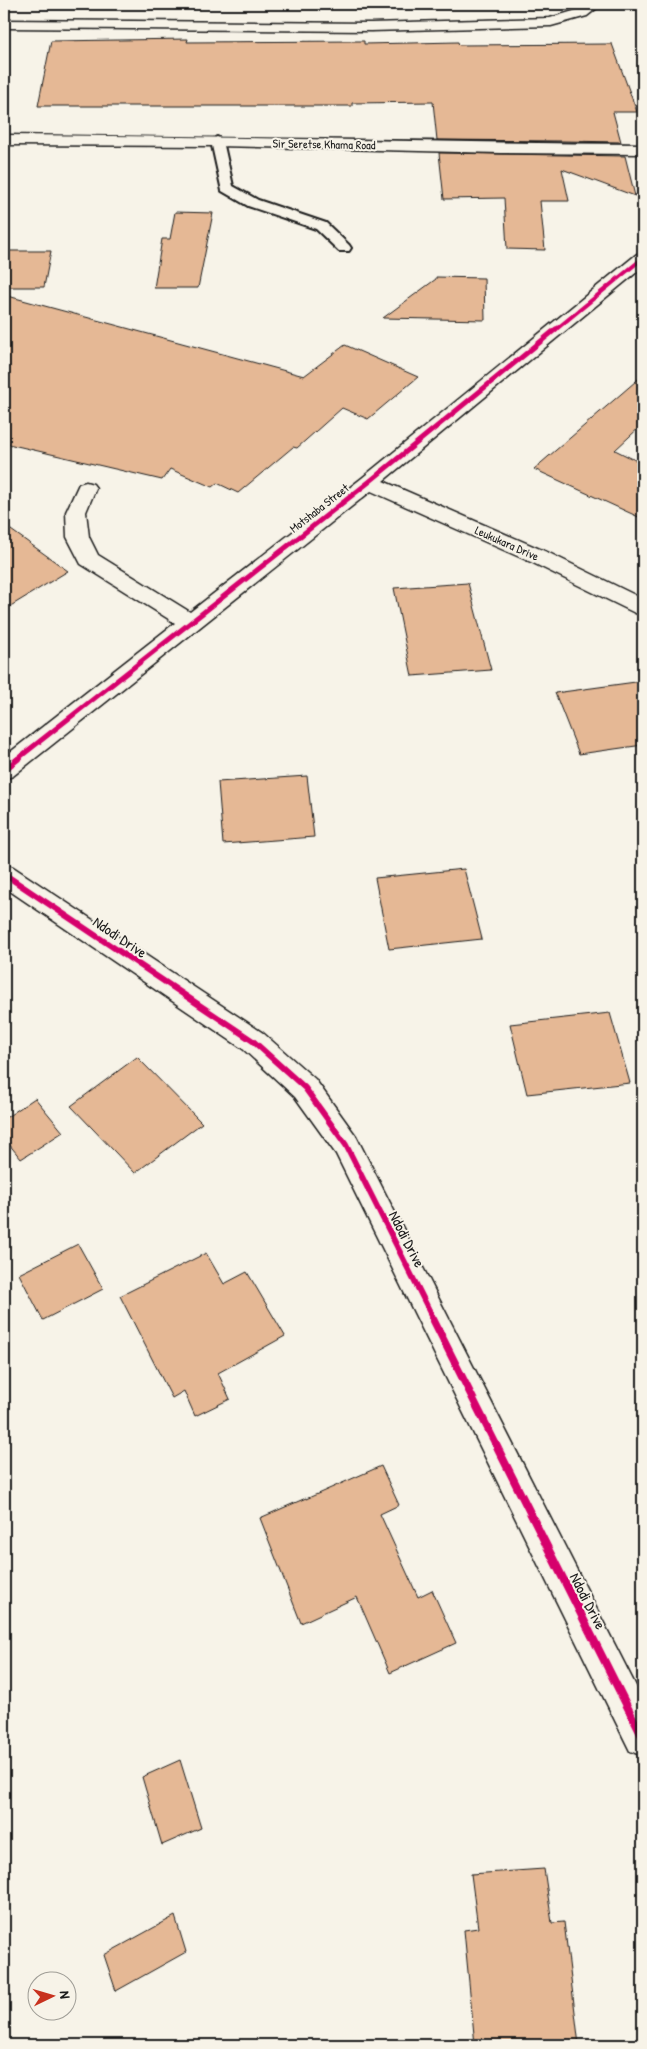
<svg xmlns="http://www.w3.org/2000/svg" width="647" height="2049" viewBox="0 0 647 2049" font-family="'Patrick Hand',sans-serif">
  <rect width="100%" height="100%" fill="#f7f3e8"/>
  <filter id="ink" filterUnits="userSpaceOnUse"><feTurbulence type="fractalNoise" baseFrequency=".02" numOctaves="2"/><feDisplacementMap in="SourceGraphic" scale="10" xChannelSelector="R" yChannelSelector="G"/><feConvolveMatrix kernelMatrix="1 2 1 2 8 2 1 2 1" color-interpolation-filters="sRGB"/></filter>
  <g filter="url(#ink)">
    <!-- building -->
    <path fill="#e5b895" stroke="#1c1c1c" d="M188 39 187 42 364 41V44L458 42 459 45 612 44 637 112H613L621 142 563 141 437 140 433 102 352 103V106H38L51 41Z
      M439 153 625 156 635 196 562 169 569 201H540L545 250 507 249 504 198 444 199Z
      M175 212 213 213 198 288H154L162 239H170Z
      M4 251H51L44 287H4Z
      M436 277 484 278 485 320 383 318 436 279Z
      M4 295 304 376 345 345 418 377 368 419 342 408 297 448 293 447 238 493 217 483 212 487 170 469 162 480 4 443Z
      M643 375V424L615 450 643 464V519L534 469Z
      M4 525 68 571 4 610Z
      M468 583 491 670 412 676 394 588Z
      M643 681V745L579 754 555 693Z
      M307 776 314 837 223 844 218 782Z
      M464 869 482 939 389 949 375 878Z
      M610 1013 630 1083 527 1094 510 1024Z
      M137 1057 202 1123 135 1173 71 1106Z
      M35 1098 63 1132 21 1159 4 1138V1119Z
      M78 1244 103 1289 43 1320 19 1274Z
      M206 1253 224 1284 247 1272 285 1336 218 1373 230 1399 195 1416 184 1391 172 1398 120 1296Z
      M381 1466 399 1505 380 1514 418 1597 432 1590 456 1643 390 1673 357 1597 301 1623 260 1518 306 1498V1499Z
      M180 1760 201 1828 162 1845 142 1777Z
      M544 1869 552 1923 564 1922 579 2045H475L464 1930 478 1928 471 1874Z
      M175 1916 186 1952 116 1991 104 1955Z"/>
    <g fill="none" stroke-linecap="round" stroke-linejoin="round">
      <defs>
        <path id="lane" d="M217 137 223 141 233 186 258 200 326 223 349 245 351 248 349 251H339L316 229 248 206 222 191 211 141Z"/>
        <path id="street" d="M586 4H602L587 16 551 26 371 31 4 28V20L371 23 550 18 577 10Z
          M643 253V267L383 481 549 553 643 599V615L635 613 533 563 371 491 13 776 4 779V757L175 623 81 564 67 537 66 512 79 484 86 482 93 484 96 488 86 512 89 537 98 555 190 612 362 478 637 254Z
          M4 864 13 867 263 1033 315 1079 356 1136 643 1700V1756L630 1751 336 1154 295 1097 243 1049 4 887Z"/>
        <path id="secondary" d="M4 135C217 136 430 143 643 144V154L500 153 217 146 4 145Z"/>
      </defs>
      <!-- lane casing -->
      <use href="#lane" stroke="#1c1c1c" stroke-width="4"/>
      <!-- street casing -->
      <use href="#street" stroke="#1c1c1c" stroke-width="3"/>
      <!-- secondary casing -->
      <use href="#secondary" stroke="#1c1c1c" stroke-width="3"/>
      <!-- lane -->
      <use href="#lane" fill="#f7f3e8" fill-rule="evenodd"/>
      <!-- street -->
      <use href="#street" fill="#f7f3e8" fill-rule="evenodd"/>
      <!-- secondary -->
      <use href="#secondary" fill="#f7f3e8" fill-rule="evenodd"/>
      <defs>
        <path id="cycleway-far3" d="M554 331 643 258"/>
        <path id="cycleway-far2" d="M16 760 369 482 556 329"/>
        <path id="cycleway-far1" d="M4 770 18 759
          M4 874 253 1041 305 1088 346 1145 434 1320"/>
        <path id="cycleway" d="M433 1319 643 1738"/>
      </defs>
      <!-- cycleway-far3 casing -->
      <use href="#cycleway-far3" stroke="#f7f3e8" stroke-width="5.5"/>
      <!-- cycleway-far2 casing -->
      <use href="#cycleway-far2" stroke="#f7f3e8" stroke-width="8"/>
      <!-- cycleway-far1 casing -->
      <use href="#cycleway-far1" stroke="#f7f3e8" stroke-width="9"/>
      <!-- cycleway casing -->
      <use href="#cycleway" stroke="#f7f3e8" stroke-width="11"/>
      <!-- cycleway-far3 -->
      <use href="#cycleway-far3" stroke="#d6006c" stroke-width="4"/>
      <!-- cycleway-far2 -->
      <use href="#cycleway-far2" stroke="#d6006c" stroke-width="5"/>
      <!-- cycleway-far1 -->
      <use href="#cycleway-far1" stroke="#d6006c" stroke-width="6"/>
      <!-- cycleway -->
      <use href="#cycleway" stroke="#d6006c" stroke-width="8"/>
    </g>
  </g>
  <g text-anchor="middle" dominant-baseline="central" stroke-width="4" stroke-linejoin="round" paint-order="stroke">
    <!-- far-street labels -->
    <g font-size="12" fill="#1c1c1c" stroke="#f7f3e8">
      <text transform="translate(324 144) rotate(1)">Sir Seretse Khama Road</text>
      <text transform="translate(319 508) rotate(-38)">Motshaba Street</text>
      <text transform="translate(507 543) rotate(24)">Leukukara Drive</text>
    </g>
    <!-- street labels -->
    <g font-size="15" fill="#1c1c1c" stroke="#f7f3e8">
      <text transform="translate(120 937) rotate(34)">Ndodi Drive</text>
      <text transform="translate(407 1239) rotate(63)">Ndodi Drive</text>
      <text transform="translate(588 1601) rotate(63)">Ndodi Drive</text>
    </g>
  </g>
  <!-- margin -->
  <rect width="647" height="2049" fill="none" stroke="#f7f3e8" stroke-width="20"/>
  <rect x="10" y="10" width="627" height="2029" fill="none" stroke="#1c1c1c" stroke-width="2" filter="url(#ink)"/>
  <!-- north arrow -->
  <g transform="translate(52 1996) rotate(85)"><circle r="24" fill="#f7f3e8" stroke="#9f9d96"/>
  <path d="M0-4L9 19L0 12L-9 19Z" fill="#c8321e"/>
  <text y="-8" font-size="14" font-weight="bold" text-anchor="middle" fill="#1c1c1c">N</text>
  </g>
</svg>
